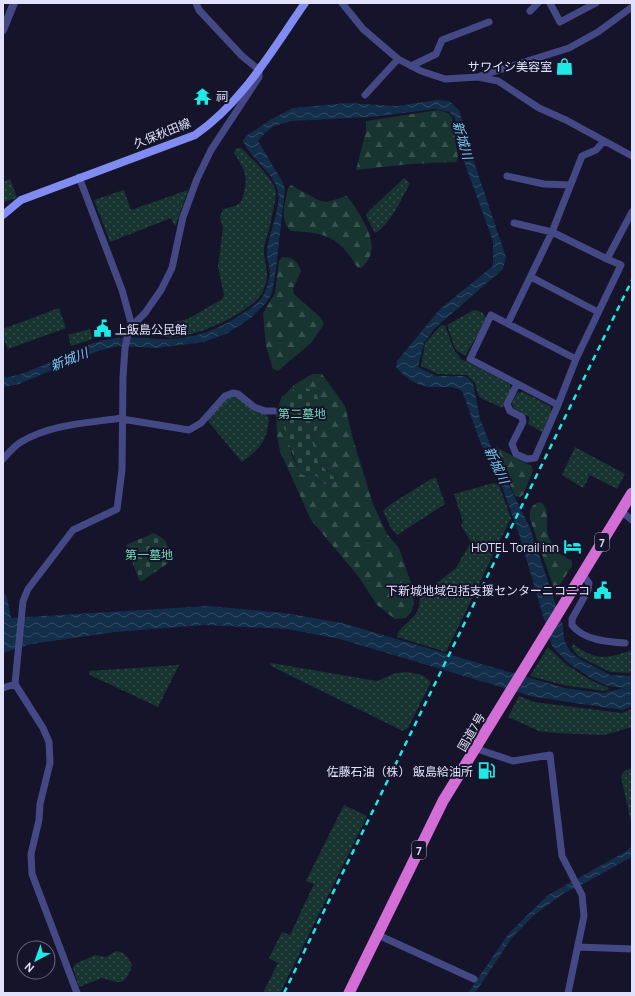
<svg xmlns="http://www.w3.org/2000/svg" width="635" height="996" viewBox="0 0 635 996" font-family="Manrope,'Noto Sans JP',sans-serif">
  <defs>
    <pattern id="grass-dots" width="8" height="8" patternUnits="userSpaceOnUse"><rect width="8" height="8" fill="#183430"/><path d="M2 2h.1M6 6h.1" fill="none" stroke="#39514f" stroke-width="1.8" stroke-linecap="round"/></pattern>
    <pattern id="forest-firs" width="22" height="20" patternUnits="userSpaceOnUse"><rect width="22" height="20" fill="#183430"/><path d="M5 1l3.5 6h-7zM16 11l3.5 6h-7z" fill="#39514f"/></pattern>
    <pattern id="cemetery-stones" width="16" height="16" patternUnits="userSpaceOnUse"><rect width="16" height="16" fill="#183430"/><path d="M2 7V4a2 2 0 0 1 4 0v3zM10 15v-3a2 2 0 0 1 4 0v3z" fill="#39514f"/></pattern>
    <pattern id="water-waves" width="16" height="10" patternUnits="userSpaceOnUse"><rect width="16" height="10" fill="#132e4a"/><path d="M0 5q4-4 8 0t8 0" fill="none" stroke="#354c65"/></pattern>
  </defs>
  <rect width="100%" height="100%" fill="#15142b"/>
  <!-- grass -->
  <path fill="url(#grass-dots)" d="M236 148H241C251 158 276 180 276 194 275 204 272 215 270 224 269 233 264 242 264 251 265 269 271 274 262 293 252 313 175 349 157 334V330L160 326 188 319 222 299 224 295 218 267 223 228 220 217 223 209 235 206 241 202C249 179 247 173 234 153Z
    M404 178 410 183C402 198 390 225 375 233L366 216 367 213Z
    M10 179 17 198 3 202V182Z
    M124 190 131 210 188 190 175 227 171 218 110 242 94 200Z
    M59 308 66 328 8 349 3 337V329Z
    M474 310 482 312 487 319 465 356 455 349 447 325Z
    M441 325H445L454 350 461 359 510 384 511 391 502 408 479 397 475 383 467 375 438 374 421 366 425 343Z
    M90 329 93 339 71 346 68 335Z
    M523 392 550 406 552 411 542 432 528 424 530 417 513 408 512 403 517 393Z
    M234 394 266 414 269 418C267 441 260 449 242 462L206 419 226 397Z
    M575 447 625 474 617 489 590 475 583 488 562 475Z
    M436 478 445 504 397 535 391 528 383 511 391 504 431 479Z
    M493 483 499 485 511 518 446 652 397 637C398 627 414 620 418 610 420 604 419 597 421 591L432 587 456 568 471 542 461 525 463 522 454 494Z
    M573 644C595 661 607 659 632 650V673L610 672 578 656 571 647Z
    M548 647 567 665 592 681 609 688 608 690 605 691 563 685 530 676Z
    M271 663 377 681 396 673 406 672 422 675 431 682 408 728 403 731 273 667 270 665Z
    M179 665 158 707 90 675 89 671Z
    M519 696 534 702 622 713 632 709V727L604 735 555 733 539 731 508 717Z
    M632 768V826L621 777 624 771Z
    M344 805 367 816 280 993H263L278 963 269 958 282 932 290 935 314 884 306 881Z
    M116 951C125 952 128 957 132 965 125 986 122 984 102 978L79 987 73 968 75 964 95 955 106 957Z"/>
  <!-- forest -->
  <path fill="url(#forest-firs)" fill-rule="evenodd" d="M438 110 448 113 452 117 458 158 456 162 410 164 356 170 366 131V121Z
    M291 185 318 200 327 202 347 196C361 216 386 248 361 268L357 267C340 237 324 232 291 231 279 221 285 202 288 188Z
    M282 257C293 257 297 261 301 271L293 289 294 294 321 318 324 324 311 343 278 371 273 369 266 346 263 313 275 293 279 261Z
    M312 374H322L345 406 353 439 373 504 387 534 399 548 412 586 414 604 411 612 406 618 395 619 377 605 358 576 311 520 280 451 277 436 276 415 281 398 294 385ZM319 427 314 434 312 442 318 462 327 470 332 485 327 486 314 474 302 475 292 456 286 428Z
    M496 447 531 466 533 471 523 495 520 497 515 496 494 448Z
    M541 502C551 511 545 524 548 535 550 542 557 552 563 556 566 558 569 558 572 561V566L557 589H554L530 519C529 510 531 504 541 502Z"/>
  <!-- cemetery -->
  <path fill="url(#cemetery-stones)" d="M299 386C322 391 319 401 322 421L314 434 312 442 318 462 336 480 332 485 327 486 314 474 302 475C295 462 279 421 282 407 285 397 291 390 299 386Z
    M154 533 165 540 171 556 168 563 142 581 139 580 126 545Z"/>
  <!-- water -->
  <path fill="url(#water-waves)" d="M437 100 449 101 459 110 473 159 506 257 503 269 435 328 424 343 418 367 436 376H465L473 383 480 419 496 459 530 528 563 626 564 640 570 651 578 658 610 675 632 676V706L623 710 534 697 340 639 287 629 204 625 115 632 31 644 3 653V592L7 597 11 618 208 606 285 613 342 623 564 688 603 693 624 688 608 686 592 679 567 662 552 646 519 534 501 484 481 444 462 391C455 386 449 387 441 387 422 388 408 382 396 367L397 361 440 309 493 266V241L458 145 455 118 449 112 435 109 371 117 292 121 274 126 265 133 258 141 282 181 285 189 276 269 272 293 266 303 252 317 228 333 204 342 156 348 118 346 98 351 19 384 3 387V378C37 374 70 347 105 340 124 336 140 338 159 339 189 341 218 330 242 314 258 304 264 299 269 280 272 270 266 260 267 250 269 232 283 204 277 188 270 169 251 159 243 141L246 136 270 120 293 108 347 103 398 106Z
    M632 846V856L630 858 585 883 564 893 533 916 511 939 475 993H468L509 933 548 895 625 852Z"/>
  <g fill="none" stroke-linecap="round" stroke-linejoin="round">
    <!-- minor -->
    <path stroke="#444985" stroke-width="7" d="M342 3 363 29 398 59 421 71 445 79 478 77 498 81 539 108 566 120 632 156
      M550 3 560 22 596 3
      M530 11 538 3
      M411 66 436 54 442 40 489 22
      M480 76 569 48 598 32 632 7
      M365 95 398 59
      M507 176 544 184 570 185
      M79 177 122 290 132 326
      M514 223 552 232 607 259 632 212
      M531 277 598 312
      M508 323 552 232 582 156 596 150 604 141
      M517 384 507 404 510 411 522 417 523 422 512 444 516 454 527 459 535 458 558 405 576 359 621 265 607 259
      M558 405 470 359 491 315 576 359
      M122 419 189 430 201 423 225 396 233 393 238 394 254 407 265 411H274
      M3 459C8 454 14 446 21 442 51 424 88 423 122 418
      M621 511 632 520
      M582 574 589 583 588 590 572 619V625C583 640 608 642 625 643
      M3 688 15 684
      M477 749 513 761 550 755 562 856 582 895 584 916 568 993
      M378 935 474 979
      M578 947 632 949
      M77 993 32 874 31 854 39 820 40 804 50 763 49 742 43 728 15 684 23 601 28 589 73 530 117 509 122 470 123 377 125 348 129 329 145 313 161 290 172 268 183 217 197 179 211 150 259 77V70L242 56 199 10 196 3"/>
    <!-- tertiary -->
    <path stroke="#444985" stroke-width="8" d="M3 30 14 3"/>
    <!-- secondary -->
    <path stroke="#818cf3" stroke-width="8" d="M3 215 21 200 195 135C243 102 272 50 305 3"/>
    <!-- trunk -->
    <path stroke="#d26ed5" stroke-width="11" d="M349 993 443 801 632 493"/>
    <!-- rail -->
    <path stroke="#20e9e5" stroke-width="2.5" stroke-dasharray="6 5" stroke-linecap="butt" d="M284 993 632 280"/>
  </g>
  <!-- icons -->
  <defs>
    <symbol id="shop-bare" viewBox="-9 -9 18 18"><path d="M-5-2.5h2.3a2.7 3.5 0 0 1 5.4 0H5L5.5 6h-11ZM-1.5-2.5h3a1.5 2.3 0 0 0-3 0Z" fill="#20e9e5" stroke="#15142b" stroke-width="2.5" paint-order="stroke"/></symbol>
    <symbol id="temple-bare" viewBox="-9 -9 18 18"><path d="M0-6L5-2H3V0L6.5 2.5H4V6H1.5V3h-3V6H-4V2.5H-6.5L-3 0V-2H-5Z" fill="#20e9e5" stroke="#15142b" stroke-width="2.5" paint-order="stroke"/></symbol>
    <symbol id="civic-bare" viewBox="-9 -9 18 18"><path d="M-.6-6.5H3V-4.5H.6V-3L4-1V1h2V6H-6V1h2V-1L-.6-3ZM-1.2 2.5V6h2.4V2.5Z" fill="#20e9e5" stroke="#15142b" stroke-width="2.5" paint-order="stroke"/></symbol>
    <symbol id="hotel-bare" viewBox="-9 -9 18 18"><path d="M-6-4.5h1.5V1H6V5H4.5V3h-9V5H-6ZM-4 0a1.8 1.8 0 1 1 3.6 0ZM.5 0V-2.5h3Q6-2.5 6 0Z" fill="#20e9e5" stroke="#15142b" stroke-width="2.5" paint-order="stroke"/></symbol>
    <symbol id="fuel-bare" viewBox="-9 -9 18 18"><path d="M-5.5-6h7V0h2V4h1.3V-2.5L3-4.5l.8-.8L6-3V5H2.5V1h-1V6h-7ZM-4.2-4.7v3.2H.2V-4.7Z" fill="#20e9e5" stroke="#15142b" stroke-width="2.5" paint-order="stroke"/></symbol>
  </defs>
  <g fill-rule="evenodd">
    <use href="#shop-bare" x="552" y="54" width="25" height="25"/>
    <use href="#temple-bare" x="190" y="84" width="25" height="25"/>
    <use href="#civic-bare" x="90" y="316" width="25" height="25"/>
    <use href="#hotel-bare" x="560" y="534" width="25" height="25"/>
    <use href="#civic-bare" x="590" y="578" width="25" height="25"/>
    <use href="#fuel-bare" x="474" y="758" width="25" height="25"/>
  </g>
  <g text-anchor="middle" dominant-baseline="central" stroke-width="4" stroke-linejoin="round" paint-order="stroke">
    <!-- shield labels -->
    <g fill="#15142b" stroke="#a4a4bd" stroke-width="1">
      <rect x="595" y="533" width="14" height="18" rx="3"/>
      <rect x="412" y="841" width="14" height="18" rx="3"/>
    </g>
    <g font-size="11" font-weight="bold" fill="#e1e1fc">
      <text x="602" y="542">7</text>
      <text x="419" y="850">7</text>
    </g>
    <!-- poi labels -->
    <g font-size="12" fill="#e1e1fc" stroke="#15142b" text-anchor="end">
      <text x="552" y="66">サワイシ美容室</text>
      <text x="216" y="96" text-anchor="start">祠</text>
      <text x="115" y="329" text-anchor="start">上飯島公民館</text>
      <text x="559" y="547">HOTEL Torail inn</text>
      <text x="590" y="590">下新城地域包括支援センターニコニコ</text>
      <text x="473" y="771">佐藤石油（株） 飯島給油所</text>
    </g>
    <!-- street labels -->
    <g font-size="12" fill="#e1e1fc" stroke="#15142b">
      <text transform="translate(162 133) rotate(-22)">久保秋田線</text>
      <text transform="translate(471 732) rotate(-60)">国道7号</text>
    </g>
    <!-- park labels -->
    <g font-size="12" fill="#72d7b2" stroke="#15142b">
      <text x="302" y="413">第二墓地</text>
      <text x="149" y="554">第一墓地</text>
    </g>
    <!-- water labels -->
    <g font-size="13" font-style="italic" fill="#79c8f2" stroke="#15142b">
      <text transform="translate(463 140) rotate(74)">新城川</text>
      <text transform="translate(69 359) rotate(-22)">新城川</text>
      <text transform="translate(497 465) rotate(65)">新城川</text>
    </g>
  </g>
  <!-- border -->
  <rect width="635" height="996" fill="none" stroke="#e1e1fc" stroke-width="8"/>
  <!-- north arrow -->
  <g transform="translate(36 960) rotate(221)"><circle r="19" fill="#15142b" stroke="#67667f"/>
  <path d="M0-3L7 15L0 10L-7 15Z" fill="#20e9e5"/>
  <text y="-6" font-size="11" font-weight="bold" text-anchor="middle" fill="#e1e1fc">N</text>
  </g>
</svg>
